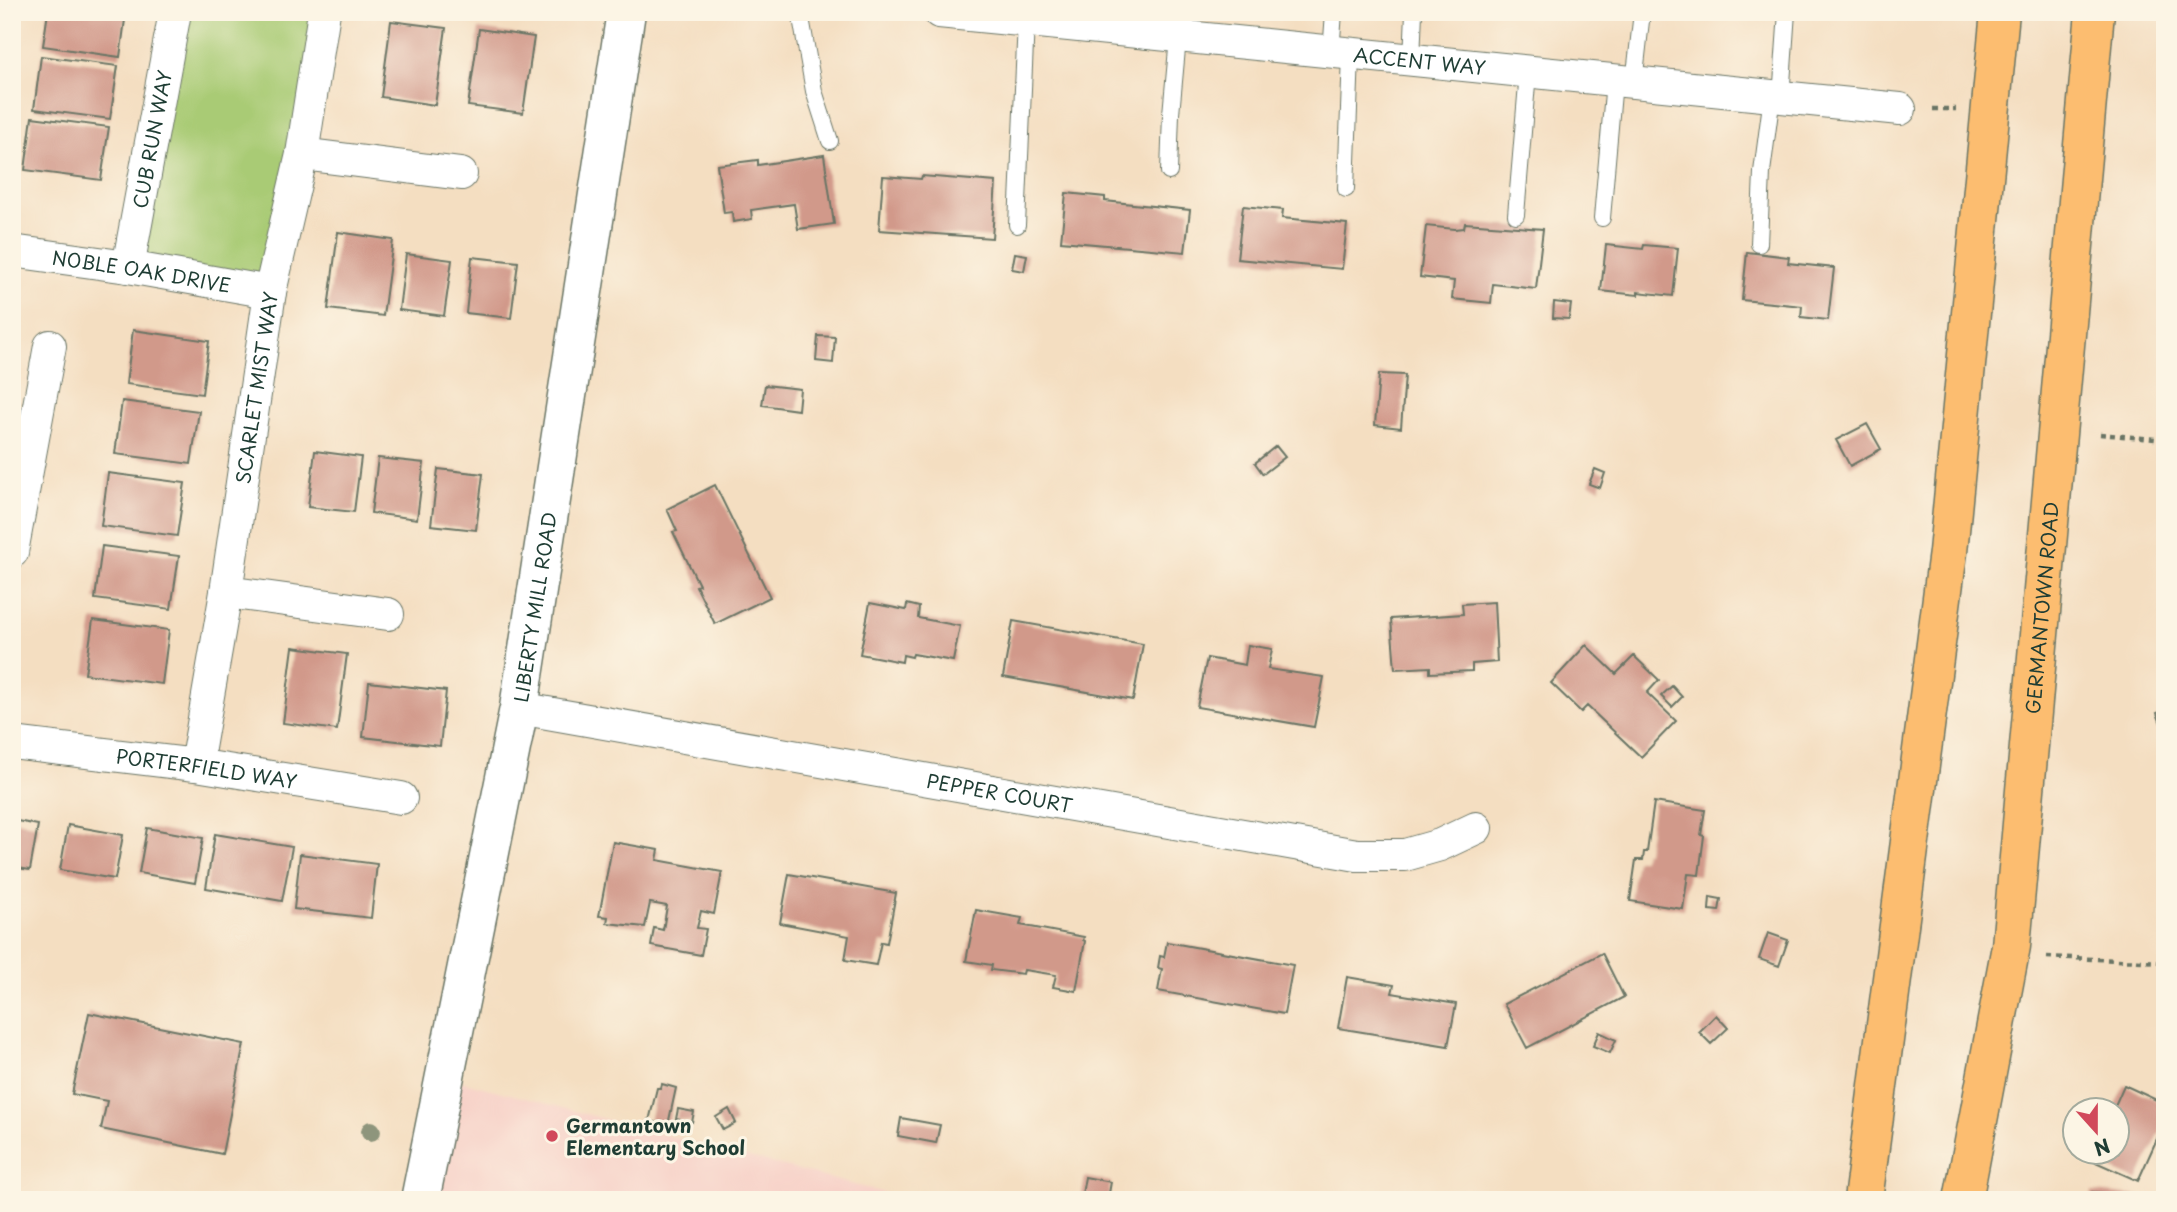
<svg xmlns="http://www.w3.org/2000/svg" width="2177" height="1212" viewBox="0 0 2177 1212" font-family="'Playpen Sans',sans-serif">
  <rect width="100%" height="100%" fill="#fcf5e5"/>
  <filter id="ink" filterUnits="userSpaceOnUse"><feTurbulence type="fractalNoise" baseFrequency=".0143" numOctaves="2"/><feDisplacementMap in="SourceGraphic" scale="14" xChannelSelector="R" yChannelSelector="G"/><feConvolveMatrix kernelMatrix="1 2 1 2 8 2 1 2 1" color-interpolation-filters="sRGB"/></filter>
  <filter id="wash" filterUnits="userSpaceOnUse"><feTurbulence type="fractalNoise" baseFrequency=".00686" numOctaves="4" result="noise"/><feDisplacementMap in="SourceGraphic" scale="28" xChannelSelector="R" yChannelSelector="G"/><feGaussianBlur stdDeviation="1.57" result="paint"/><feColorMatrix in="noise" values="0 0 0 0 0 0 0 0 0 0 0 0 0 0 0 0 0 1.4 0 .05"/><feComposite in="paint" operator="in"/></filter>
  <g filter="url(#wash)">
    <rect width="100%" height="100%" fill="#f4dec1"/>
    <!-- built -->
    <path fill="#f7d1c8" d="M445 1077 911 1200H420Z"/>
    <!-- green -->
    <path fill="#a9cb74" stroke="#648454" stroke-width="2" d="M175 12H324L270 292 128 267Z"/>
    <g id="blocks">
      <!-- building -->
      <path fill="#d1998a" d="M48 12H126L120 57 43 46Z
        M391 21 446 28 435 105 381 97Z
        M479 29 534 37 523 113 468 106Z
        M41 56 118 66 110 119 34 109Z
        M32 117 109 127 101 180 25 170Z
        M824 155 834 224 798 229 794 204 751 210 752 219 733 222 732 212 724 213 717 165 758 160V165Z
        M883 176 921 179 922 176 996 182 992 238 879 230Z
        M1066 193 1105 197V201L1190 210 1185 252 1061 241Z
        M1243 206 1283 210 1282 218 1347 224 1342 269 1237 259Z
        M1465 223 1543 229 1536 289 1493 284 1491 303 1452 299 1454 281 1420 277 1426 226 1455 229 1464 228Z
        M338 232 393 240 383 316 328 309Z
        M1606 245 1643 249 1644 245 1678 248 1673 296 1638 292V295L1601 291Z
        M1747 252 1789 257 1788 263 1834 268 1828 320 1801 317 1802 306 1742 300Z
        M1015 253 1027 255 1024 271 1012 269Z
        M406 254 452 260 444 316 399 310Z
        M472 257 518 262 511 318 466 313Z
        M1554 302 1571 304 1569 319 1553 318Z
        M133 330 209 341 202 394 126 384Z
        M818 336 835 337 833 363 816 361Z
        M1379 374 1405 375 1401 428 1375 425Z
        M765 385 800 389 798 410 762 405Z
        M122 401 199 411 191 464 115 454Z
        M1867 424 1881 449 1850 466 1836 440Z
        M1276 446 1285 457 1263 474 1255 463Z
        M315 451 361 457 354 512 308 507Z
        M378 458 424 463 417 519 371 513Z
        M438 469 483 474 476 530 431 525Z
        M1595 469 1605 473 1600 488 1589 484Z
        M108 473 185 483 177 536 101 526Z
        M715 485 770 597 715 624 696 586 699 585 673 532 677 531 667 509Z
        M102 546 179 556 171 609 95 599Z
        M1494 602 1497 662 1472 664V671L1430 673V667L1395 669 1391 619 1463 614 1462 604Z
        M870 603 906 610 907 604 919 607 918 618 960 626 953 661 913 654 912 657 903 655 902 662 860 654Z
        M93 620 169 630 162 684 85 674Z
        M1013 621 1143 644 1133 700 1003 677Z
        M1248 645 1272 649 1268 669 1324 677 1314 727 1197 707 1207 658 1245 665Z
        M1586 645 1616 674 1634 656 1659 680 1647 693 1676 721 1641 757 1587 706 1581 712 1551 683Z
        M293 647 347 654 337 730 283 723Z
        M369 682 446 691 440 746 363 737Z
        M1672 686 1682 697 1672 707 1661 696Z
        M2165 710V734L2157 713Z
        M1654 802 1705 810 1701 835 1704 836 1699 875 1688 874 1683 909 1630 901 1636 860H1643L1644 852H1647Z
        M12 820 38 825 30 870 12 867Z
        M68 825 123 835 115 879 60 870Z
        M147 828 203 838 195 883 139 873Z
        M215 834 292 847 282 901 206 888Z
        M613 842 659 850 657 860 722 872 714 914 701 911 697 928 706 929 701 955 651 946 654 928 663 930 667 906 650 903 645 927 607 923 608 917 599 916Z
        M300 854 377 864 371 918 294 909Z
        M789 874 896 893 887 943 881 942 876 965 845 960 849 936 780 923Z
        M1710 897 1721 899 1719 911 1709 910Z
        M976 910 1022 918 1020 925 1084 937 1083 940 1085 941 1076 991 1053 987 1056 975 1024 970 1023 974 991 970 992 965 966 961Z
        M1768 933 1788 940 1779 966 1759 959Z
        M1167 942 1293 965 1284 1014 1158 991 1162 969 1158 968 1160 956 1164 957Z
        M1602 953 1624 997 1527 1048 1504 1004Z
        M1347 977 1394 985 1392 993 1456 1004 1448 1046 1338 1028Z
        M89 1013 244 1044 222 1154 101 1129 107 1101 72 1094Z
        M1716 1015 1728 1028 1711 1044 1699 1032Z
        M1599 1032 1616 1040 1610 1053 1593 1046Z
        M662 1084 676 1088 668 1125 649 1121 657 1088H661Z
        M2124 1085 2165 1104V1121L2138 1181 2091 1160 2094 1152H2118V1110H2113Z
        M678 1109 694 1112 692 1122 676 1119Z
        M729 1109 736 1123 723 1130 716 1117Z
        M901 1118 940 1125 936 1143 898 1136Z
        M1085 1177 1111 1182 1108 1199 1082 1194Z
        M2092 1192 2139 1196V1200H2091Z"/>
    </g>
  </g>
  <g filter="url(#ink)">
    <use href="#blocks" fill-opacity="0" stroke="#6a7565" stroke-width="2"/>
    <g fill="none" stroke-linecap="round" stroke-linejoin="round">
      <defs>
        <path id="service" d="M800 12 814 91 830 141
          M1171 37 1173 12
          M1331 53 1334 12
          M1412 60 1414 12
          M1634 83 1642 12
          M1781 98 1787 12
          M1169 172 1171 114 1178 38
          M1346 189 1351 55
          M1516 215 1528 72
          M1602 218 1614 81
          M1017 225 1026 21
          M1759 244 1762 172 1772 96"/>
        <g id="minor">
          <path id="s1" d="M939 12 1900 109"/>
          <path d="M302 154 461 174"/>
          <path id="s2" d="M12 251 128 267 270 292"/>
          <path id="s3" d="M128 267 175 12"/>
          <path d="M12 552 50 346"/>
          <path d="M226 592 388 614"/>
          <path id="s4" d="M519 708 1357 855H1405L1440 845 1476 828"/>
          <path id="s5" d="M12 743 196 765 401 798"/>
          <path id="s6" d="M196 765 226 592 270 292 302 154 324 12"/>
        </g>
        <g id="tertiary">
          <path id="s7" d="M420 1200 519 708 626 12"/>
        </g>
        <g id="primary">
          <path d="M1863 1200 1948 552 2000 12"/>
          <path id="s8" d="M1963 1200 2011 946 2095 12"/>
        </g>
      </defs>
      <!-- service casing -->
      <use href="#service" stroke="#6a7565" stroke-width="18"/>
      <!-- minor casing -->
      <use href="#minor" stroke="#6a7565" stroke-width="34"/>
      <!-- tertiary casing -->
      <use href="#tertiary" stroke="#6a7565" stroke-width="41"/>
      <!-- primary casing -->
      <use href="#primary" stroke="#6a7565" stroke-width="41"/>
      <!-- path -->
      <path stroke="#6a7565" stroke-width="4.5" stroke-dasharray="5 5" stroke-linecap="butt" d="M1933 109H1956
        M2100 434 2165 440
        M2047 957 2165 962"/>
      <!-- service -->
      <use href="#service" stroke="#fff" stroke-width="16"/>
      <!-- minor -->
      <use href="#minor" stroke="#fff" stroke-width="32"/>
      <!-- tertiary -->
      <use href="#tertiary" stroke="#fff" stroke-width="38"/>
      <!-- primary -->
      <use href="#primary" stroke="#fcbd6f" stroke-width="38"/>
    </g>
    <!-- trees -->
    <circle fill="#8e957b" cx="371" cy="1131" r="10"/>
  </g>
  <!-- markers -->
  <circle fill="#d1495b" stroke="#fcf5e5" stroke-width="2.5" cx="552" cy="1136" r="7"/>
  <g text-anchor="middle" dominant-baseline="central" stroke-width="6" stroke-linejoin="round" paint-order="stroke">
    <!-- street labels -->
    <g font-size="19" fill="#1f3d34" stroke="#fcf5e5">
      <text stroke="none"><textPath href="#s1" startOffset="483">ACCENT WAY</textPath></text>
      <text stroke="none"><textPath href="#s3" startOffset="130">CUB RUN WAY</textPath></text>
      <text stroke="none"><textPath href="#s2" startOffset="131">NOBLE OAK DRIVE</textPath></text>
      <text stroke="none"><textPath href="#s6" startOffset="382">SCARLET MIST WAY</textPath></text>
      <text stroke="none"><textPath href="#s7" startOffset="604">LIBERTY MILL ROAD</textPath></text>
      <text stroke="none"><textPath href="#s8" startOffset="598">GERMANTOWN ROAD</textPath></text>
      <text stroke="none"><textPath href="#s5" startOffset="196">PORTERFIELD WAY</textPath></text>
      <text stroke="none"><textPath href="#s4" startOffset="488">PEPPER COURT</textPath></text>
    </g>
    <!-- poi labels -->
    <g font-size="19" font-weight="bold" fill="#1f3d34" stroke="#fcf5e5" text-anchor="start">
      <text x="566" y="1125">Germantown<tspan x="566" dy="22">Elementary School</tspan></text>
    </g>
  </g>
  <!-- margin -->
  <rect width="2177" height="1212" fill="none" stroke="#fcf5e5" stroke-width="42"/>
  <!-- north arrow -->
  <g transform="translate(2096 1131) rotate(159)"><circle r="33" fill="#fcf5e5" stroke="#a4ab9e" stroke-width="2"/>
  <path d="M0-5L12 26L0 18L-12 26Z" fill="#d1495b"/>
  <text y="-10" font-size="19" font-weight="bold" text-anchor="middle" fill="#1f3d34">N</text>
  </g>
</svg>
